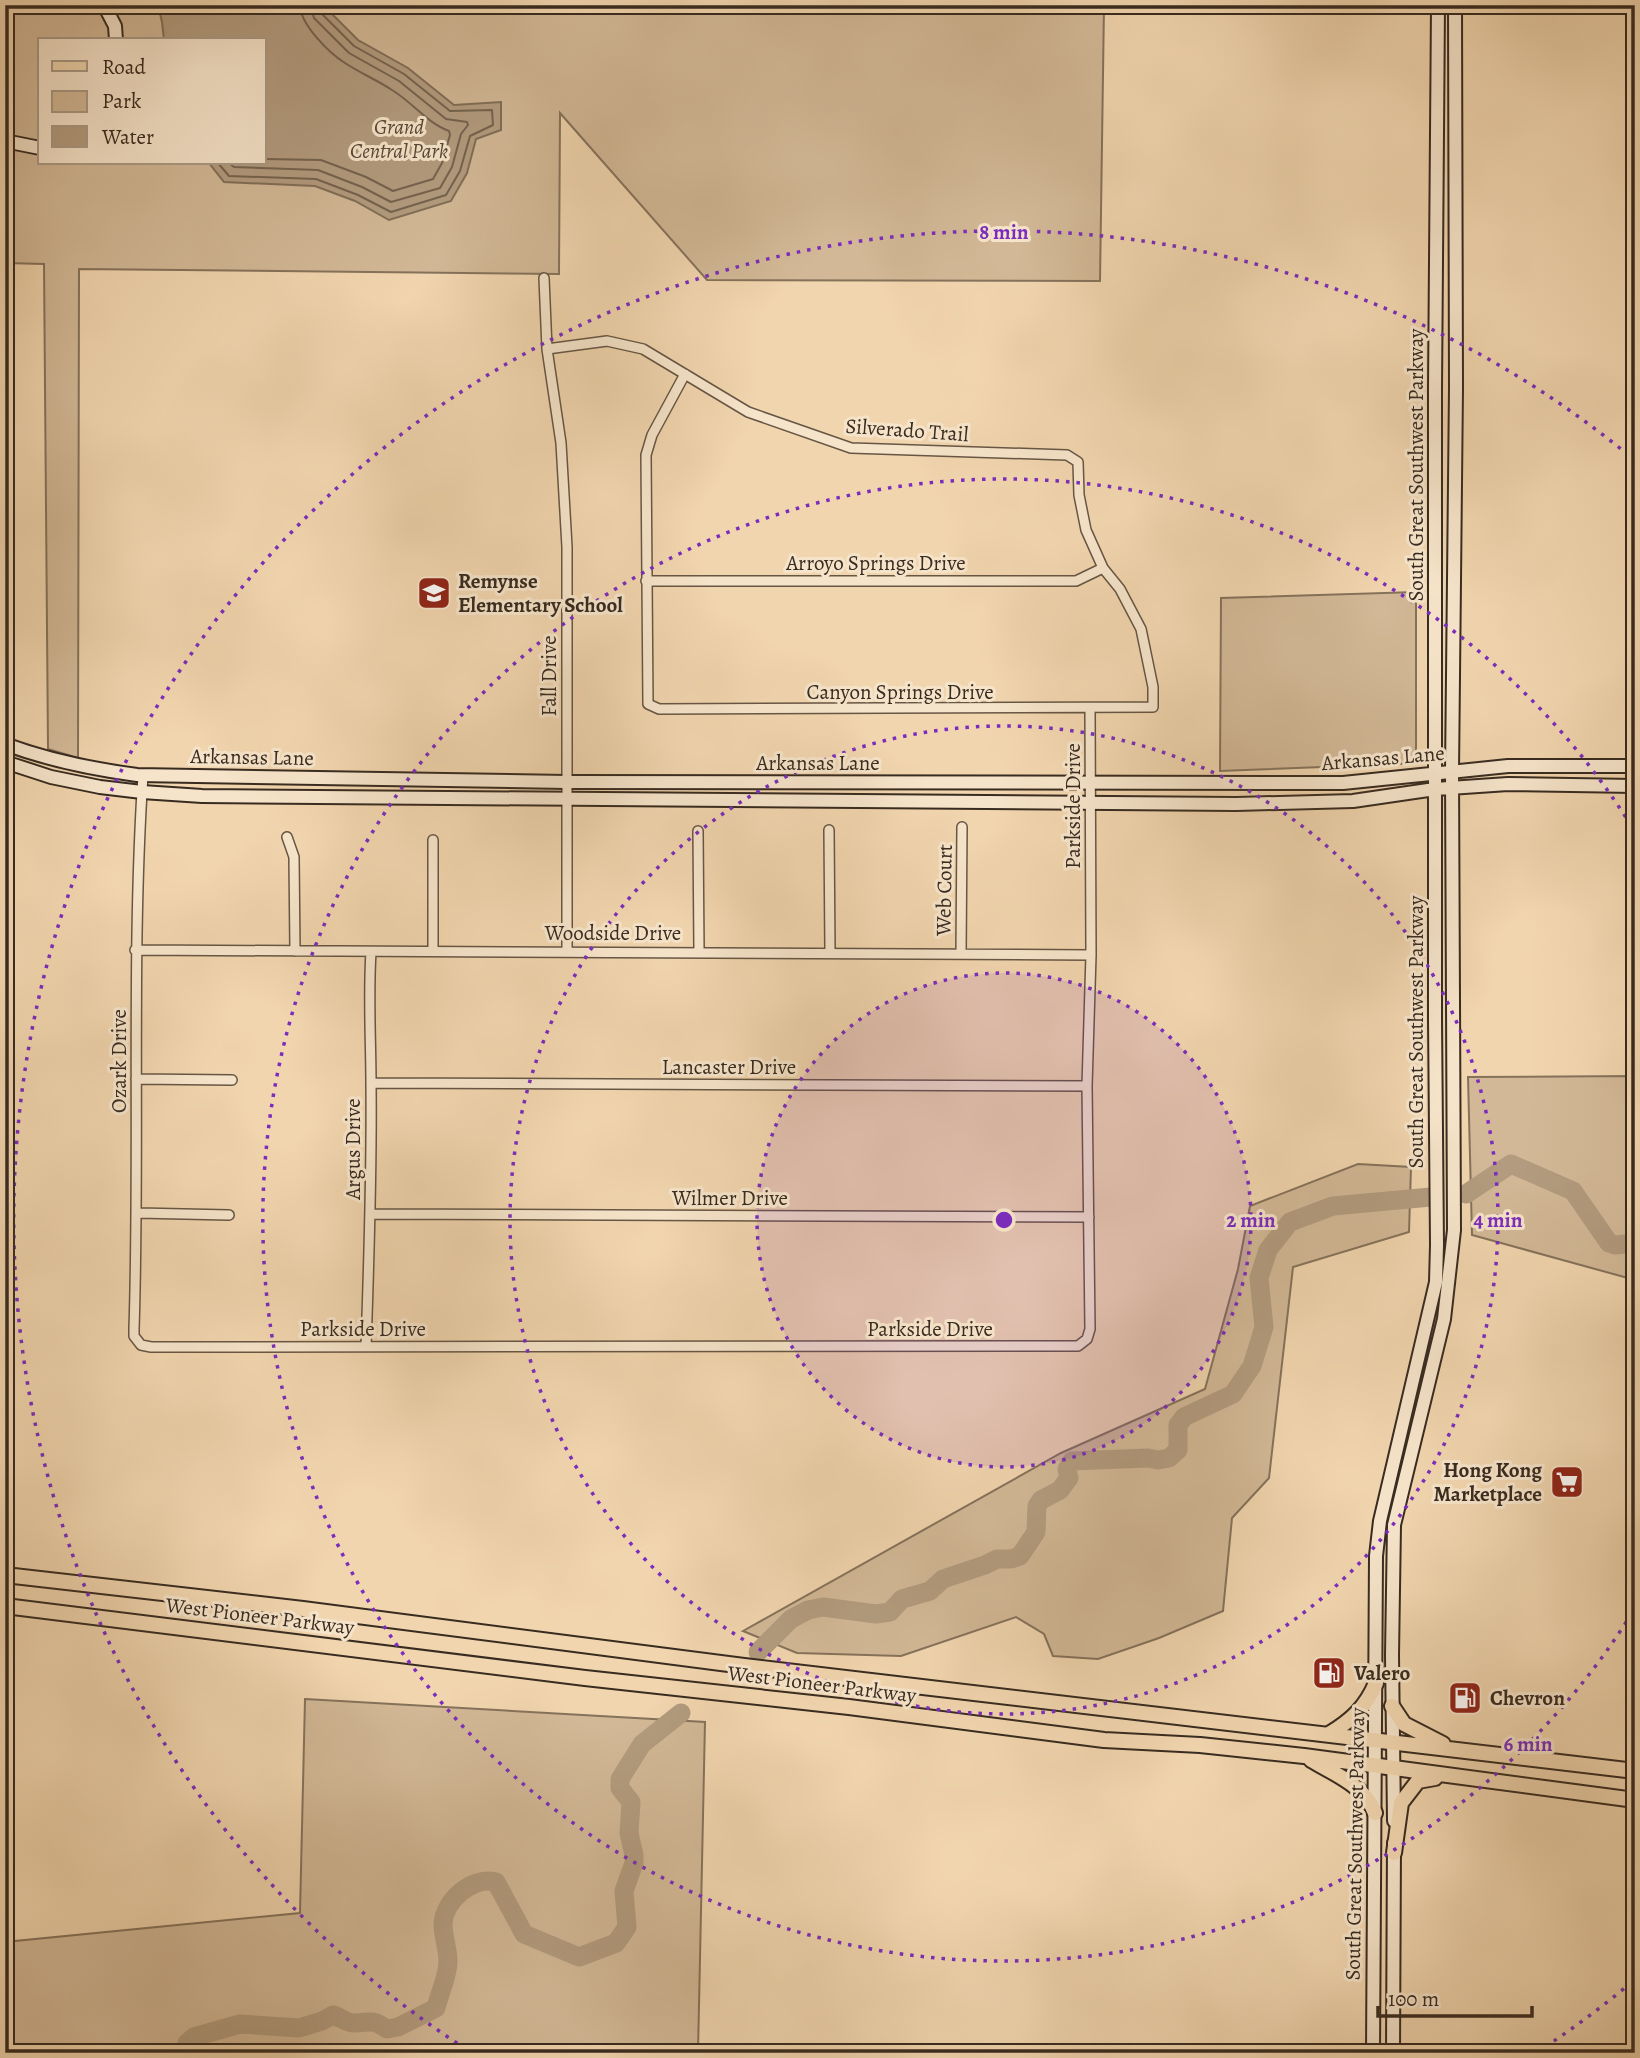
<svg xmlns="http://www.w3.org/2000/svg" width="1640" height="2058" viewBox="0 0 1640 2058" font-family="Alegreya,serif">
  <rect width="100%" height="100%" fill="#f1d5ae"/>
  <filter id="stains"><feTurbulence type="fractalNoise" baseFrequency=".00286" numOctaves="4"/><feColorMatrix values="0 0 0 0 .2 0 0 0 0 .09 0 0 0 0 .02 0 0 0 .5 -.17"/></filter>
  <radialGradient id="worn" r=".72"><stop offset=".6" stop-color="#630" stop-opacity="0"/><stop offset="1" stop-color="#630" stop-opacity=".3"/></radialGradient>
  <!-- green -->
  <path fill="#d2b896" stroke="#85725b" stroke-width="2" fill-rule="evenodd" d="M5 5H1104L1100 281 707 280 560 113 559 274 79 269 78 758 48 749 44 264 5 263ZM40 40H264V163H40Z
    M1416 592V758L1401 764 1220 771 1221 598Z
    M1635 1076V1280L1472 1235 1468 1077Z
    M1358 1164 1411 1167 1409 1232 1293 1267 1269 1478 1232 1518 1223 1611 1159 1638 1098 1659 1053 1656 1044 1634 1016 1617 901 1656 797 1653 743 1631 1061 1453 1205 1389 1238 1269 1250 1206Z
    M305 1699 705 1722 698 2053H5V1942L300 1913Z"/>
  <!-- water -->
  <path fill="#b29b7e" stroke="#816e58" stroke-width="2" d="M158 5H323L358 40 408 68 454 105 501 102V130L476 139 467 173 451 201 389 220 355 201 315 186 224 182 209 163H264V40H164L162 22Z"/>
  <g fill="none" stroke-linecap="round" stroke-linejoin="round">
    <!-- shore -->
    <path stroke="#75634f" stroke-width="2" d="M264 159 321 160 366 177 393 191 433 179 442 163 450 135 449 131C427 123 412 102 392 90 377 80 360 73 345 63 329 53 300 24 300 5
      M218 163 229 176 316 179 358 195 391 212 446 195 460 171 470 136 493 125 492 110 450 111 404 74 354 46 321 13 319 5
      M229 163 234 167 318 170 362 187 391 202 440 188 452 167 461 134 468 125 467 122 446 119 399 81 349 53 314 18 310 5"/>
    <!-- river -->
    <path stroke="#b29b7e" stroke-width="19" d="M1466 1194 1511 1164 1573 1191 1609 1243 1615 1245 1635 1243
      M758 1652 791 1619 808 1610 823 1607 876 1614 890 1612 902 1599 930 1591 943 1579 985 1565 997 1559H1011L1020 1556 1036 1532 1037 1506 1041 1500 1060 1490 1069 1478 1067 1469 1072 1461 1148 1458 1158 1460 1169 1458 1178 1450V1425L1184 1417 1233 1394 1252 1366 1264 1327 1259 1278 1268 1250 1290 1222 1333 1206 1431 1197
      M186 2053 187 2043 194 2037 240 2024 299 2028 322 2021 333 2015C340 2017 347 2023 354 2023 371 2023 371 2018 387 2029L398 2027 436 2008C439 1994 448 1977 448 1961 448 1949 443 1936 443 1924 444 1900 473 1876 496 1882L524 1934 579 1957 616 1943 627 1927 624 1891 634 1863V1855L629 1833 631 1802 620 1788V1779L642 1744 681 1713"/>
    <defs>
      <path id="street" d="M544 278 547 349 561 443 567 547V950
        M547 349 607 341 643 349 748 412 851 448 1067 455 1078 462 1079 495 1086 530 1103 568 1120 589 1141 629 1153 687V707L659 709 648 704 646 455 652 435 685 374
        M646 581H1076L1103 568
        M143 775C131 959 140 1144 134 1329V1336L141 1345 151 1347 1078 1346 1087 1339 1090 1329 1087 1086 1091 955 1090 709
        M829 830 830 952
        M698 831 699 951
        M287 837 294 857 295 951
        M433 840V951
        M135 950 1091 955
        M961 954 962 827
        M136 1079 232 1080
        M371 1083 1087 1086
        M138 1213 229 1215
        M371 1214 1089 1217
        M366 1347C369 1260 372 1173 371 1085 371 1041 368 997 371 952"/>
      <path id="secondary" d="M104 5 115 26 116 40
        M5 12 14 5
        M5 141 40 148
        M5 744C48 760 92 769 137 775L567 782 1343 783 1508 766H1635
        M5 762 51 777 100 787 142 792 202 796 1236 804 1353 801 1435 789 1508 784 1635 786
        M1394 1821 1392 1655 1394 1525 1444 1319 1454 1230 1452 772 1456 388 1455 5
        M1373 2053 1376 1556 1380 1521 1436 1282 1437 1245 1435 1019V389L1438 5
        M1393 2053 1394 1843"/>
      <path id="primary" d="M5 1575 303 1609 744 1666 1635 1771
        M5 1606 585 1678 849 1707 1104 1740 1200 1745 1304 1756 1635 1800
        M1392 1706 1404 1724 1443 1744
        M1329 1734C1352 1720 1366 1707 1376 1683
        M1311 1760C1335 1774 1365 1786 1375 1813
        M1394 1853 1401 1803 1418 1781 1435 1778"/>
    </defs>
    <!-- street casing -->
    <use href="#street" stroke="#665644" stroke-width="12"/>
    <!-- secondary casing -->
    <use href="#secondary" stroke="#382b20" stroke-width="16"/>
    <!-- primary casing -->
    <use href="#primary" stroke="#382b20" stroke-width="18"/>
    <!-- street -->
    <use href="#street" stroke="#f6e4ca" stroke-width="9"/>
    <!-- secondary -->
    <use href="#secondary" stroke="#f6e4ca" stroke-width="12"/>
    <!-- primary -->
    <use href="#primary" stroke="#f1d5ae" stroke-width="14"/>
  </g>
  <!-- distance rings -->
  <circle cx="1004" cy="1220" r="247" fill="#7b2cbf" fill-opacity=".12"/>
  <g fill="none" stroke="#7b2cbf" stroke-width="3.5" stroke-dasharray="3.5 7">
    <circle cx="1004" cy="1220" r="247"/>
    <circle cx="1004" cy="1220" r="494"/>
    <path d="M1632 1613A741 741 0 1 1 1632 827"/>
    <path d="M1632 1982A988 988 0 0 1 1542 2049M466 2049A988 988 0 1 1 1632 458"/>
  </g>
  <!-- icons -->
  <defs>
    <symbol id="school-square" viewBox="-11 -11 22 22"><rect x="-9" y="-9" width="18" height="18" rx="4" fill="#8f2418" stroke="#f6e4ca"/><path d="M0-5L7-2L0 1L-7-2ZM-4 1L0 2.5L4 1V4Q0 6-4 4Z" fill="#fff"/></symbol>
    <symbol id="supermarket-square" viewBox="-11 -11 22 22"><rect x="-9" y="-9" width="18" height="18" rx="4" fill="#8f2418" stroke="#f6e4ca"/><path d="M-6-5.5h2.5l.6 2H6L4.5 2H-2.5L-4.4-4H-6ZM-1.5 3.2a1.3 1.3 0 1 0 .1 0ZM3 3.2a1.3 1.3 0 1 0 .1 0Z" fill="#fff"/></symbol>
    <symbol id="fuel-square" viewBox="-11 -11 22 22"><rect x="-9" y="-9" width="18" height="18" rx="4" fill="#8f2418" stroke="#f6e4ca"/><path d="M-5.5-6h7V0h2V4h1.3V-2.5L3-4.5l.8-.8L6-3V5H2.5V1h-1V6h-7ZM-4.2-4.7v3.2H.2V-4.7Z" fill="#fff"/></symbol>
  </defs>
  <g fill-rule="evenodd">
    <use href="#school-square" x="415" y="574" width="38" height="38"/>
    <use href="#supermarket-square" x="1548" y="1463" width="38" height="38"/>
    <use href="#fuel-square" x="1310" y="1654" width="38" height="38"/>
    <use href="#fuel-square" x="1446" y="1679" width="38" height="38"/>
  </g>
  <g text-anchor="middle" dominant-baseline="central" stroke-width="6" stroke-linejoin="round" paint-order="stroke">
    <!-- park labels -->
    <g font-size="21" font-style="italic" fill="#574738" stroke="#f6e4ca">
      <text x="399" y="127">Grand<tspan x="399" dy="24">Central Park</tspan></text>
    </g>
    <!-- street labels -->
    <g font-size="21" fill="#382b20" stroke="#f6e4ca">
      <text transform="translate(907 430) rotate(4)">Silverado Trail</text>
      <text transform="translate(1416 465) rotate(-90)">South Great Southwest Parkway</text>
      <text x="876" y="563">Arroyo Springs Drive</text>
      <text transform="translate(549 676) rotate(-90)">Fall Drive</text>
      <text x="900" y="692">Canyon Springs Drive</text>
      <text transform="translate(252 757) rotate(1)">Arkansas Lane</text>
      <text transform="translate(1383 758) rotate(-5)">Arkansas Lane</text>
      <text x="818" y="763">Arkansas Lane</text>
      <text transform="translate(1073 806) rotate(-90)">Parkside Drive</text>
      <text transform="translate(944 890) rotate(-89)">Web Court</text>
      <text x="613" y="933">Woodside Drive</text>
      <text transform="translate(1416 1032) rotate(-90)">South Great Southwest Parkway</text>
      <text transform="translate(119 1061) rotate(-90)">Ozark Drive</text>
      <text x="729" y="1067">Lancaster Drive</text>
      <text transform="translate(353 1149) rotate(-90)">Argus Drive</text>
      <text x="730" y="1198">Wilmer Drive</text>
      <text x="363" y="1329">Parkside Drive</text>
      <text x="930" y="1329">Parkside Drive</text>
      <text transform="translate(260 1616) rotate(7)">West Pioneer Parkway</text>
      <text transform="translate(822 1684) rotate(7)">West Pioneer Parkway</text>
      <text transform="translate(1355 1844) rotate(-89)">South Great Southwest Parkway</text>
    </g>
    <!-- poi labels -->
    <g font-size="21" font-weight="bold" fill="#382b20" stroke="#f6e4ca" text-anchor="start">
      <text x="458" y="581">Remynse<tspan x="458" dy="24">Elementary School</tspan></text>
      <text x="1542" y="1470" text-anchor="end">Hong Kong<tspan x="1542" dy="24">Marketplace</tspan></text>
      <text x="1354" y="1673">Valero</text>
      <text x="1490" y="1698">Chevron</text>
    </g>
  </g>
  <circle cx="1004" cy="1220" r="10" fill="#7b2cbf" stroke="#f6e4ca" stroke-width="3.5"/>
  <g font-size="21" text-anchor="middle" font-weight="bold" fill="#7b2cbf" stroke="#f6e4ca" stroke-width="6" stroke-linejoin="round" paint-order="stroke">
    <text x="1004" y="239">8 min</text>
    <text x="1251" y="1227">2 min</text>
    <text x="1498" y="1227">4 min</text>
    <text x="1528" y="1751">6 min</text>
  </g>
  <!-- margin -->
  <rect width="1640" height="2058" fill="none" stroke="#f1d5ae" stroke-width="28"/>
  <rect x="7" y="7" width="1626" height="2044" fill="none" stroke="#382b20" stroke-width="3.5"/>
  <rect x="14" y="14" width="1612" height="2030" fill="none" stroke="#382b20" stroke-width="2"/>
  <!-- legend -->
  <rect x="38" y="38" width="228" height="126" fill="#f6e4ca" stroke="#aa9a86" stroke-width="2"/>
  <rect x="52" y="61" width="35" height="10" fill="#f1d5ae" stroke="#aa9a86" stroke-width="2"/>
  <text x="102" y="74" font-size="21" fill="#382b20">Road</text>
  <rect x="52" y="91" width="35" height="21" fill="#d2b896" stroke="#aa9a86" stroke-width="2"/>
  <text x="102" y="108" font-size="21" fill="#382b20">Park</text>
  <rect x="52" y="126" width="35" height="21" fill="#b29b7e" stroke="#aa9a86" stroke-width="2"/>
  <text x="102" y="144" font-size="21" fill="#382b20">Water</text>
  <!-- scale -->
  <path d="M1378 2006v10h154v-10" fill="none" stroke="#382b20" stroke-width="3.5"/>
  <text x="1388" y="2006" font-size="21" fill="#382b20" stroke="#f6e4ca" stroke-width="5" paint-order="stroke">100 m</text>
  <rect width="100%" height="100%" filter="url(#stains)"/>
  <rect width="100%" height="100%" fill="url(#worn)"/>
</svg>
